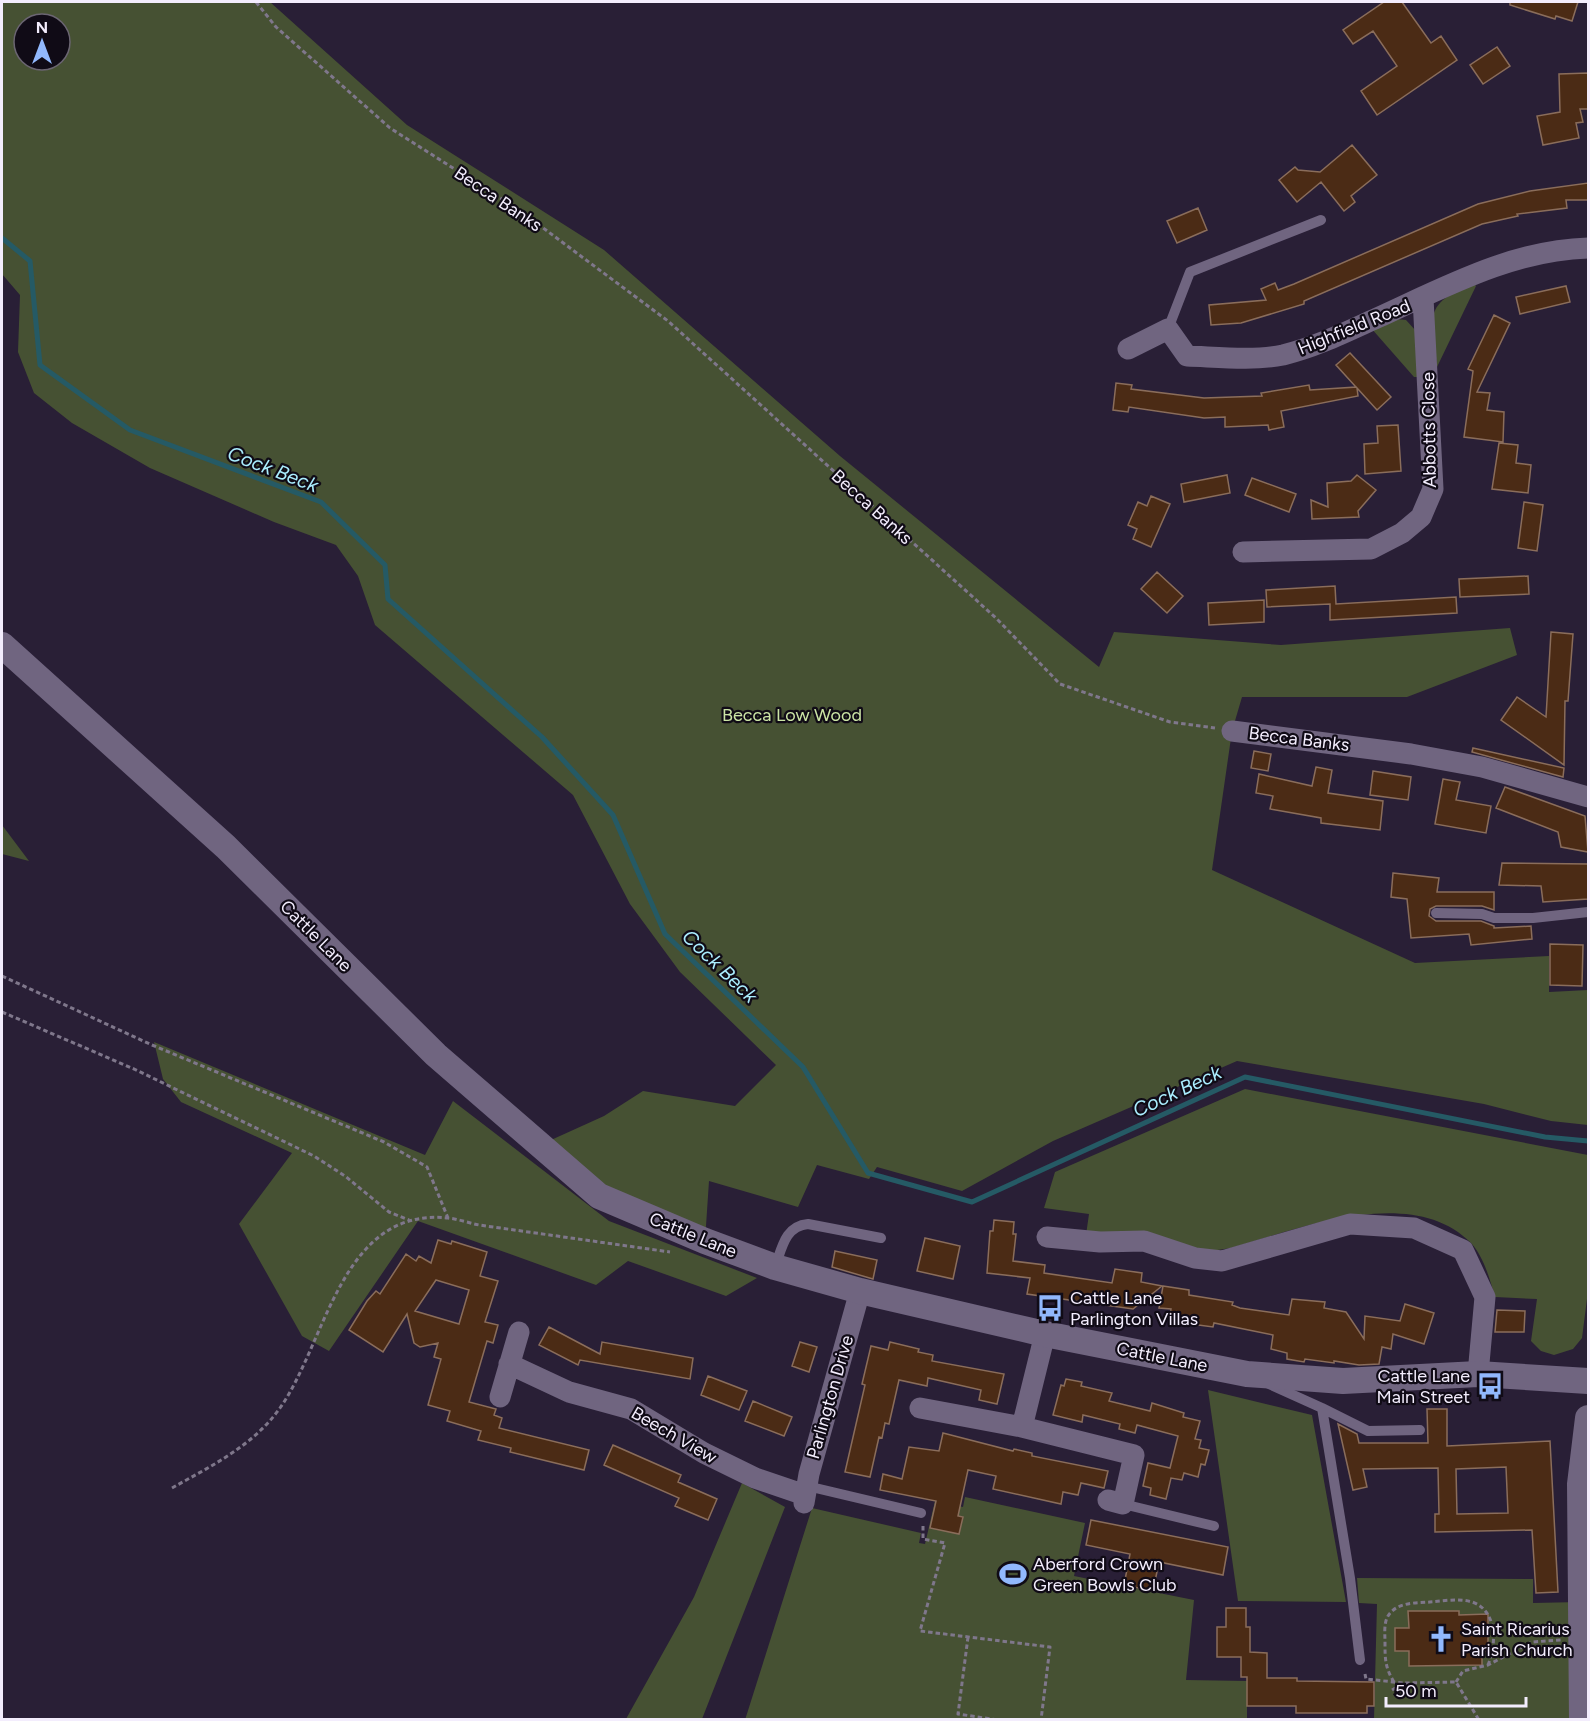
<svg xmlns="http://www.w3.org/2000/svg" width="1590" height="1721" viewBox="0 0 1590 1721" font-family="Figtree,sans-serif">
  <rect width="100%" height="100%" fill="#291f36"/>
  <!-- green -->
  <path fill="#465133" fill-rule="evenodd" d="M2 2H270L407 125 604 250 840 456 1099 667 1114 632 1281 645 1510 628 1517 655 1407 697H1242L1232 731 1212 870 1415 963 1549 956V992L1588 990V1125L1551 1121 1484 1104 1237 1061 1053 1141 962 1191 877 1167 869 1179 817 1165 798 1207 709 1181 705 1241 599 1196 540 1145 604 1116 643 1091 735 1106 776 1065 680 972 630 904 573 795 375 625 358 576 336 545 274 522 150 468 72 423 34 393 18 352 20 295 2 274ZM24 24H60V60H24Z
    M1473 282 1476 286 1437 367C1432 315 1421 307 1473 282Z
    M1396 319 1406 320 1416 331 1420 377H1414L1371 328Z
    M2 825 29 861 2 854Z
    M154 1042 425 1155 453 1101 609 1221 757 1278 726 1296 628 1261 596 1285 418 1221 329 1351 302 1336 239 1224 292 1153 181 1102 163 1079Z
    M1245 1089 1588 1155V1291L1582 1338 1573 1349 1554 1355 1541 1351 1531 1341 1537 1299 1495 1297C1490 1280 1484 1257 1471 1243 1412 1183 1298 1229 1231 1248L1211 1251 1086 1235 1089 1214 1044 1208 1055 1172Z
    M1208 1390 1312 1415 1346 1602 1238 1601Z
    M742 1483 785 1507 702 1719H626L694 1597Z
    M965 1497 1085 1523 1074 1576 1194 1600 1186 1680 1247 1681V1719L745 1720 812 1508 921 1533 919 1543 925 1544 935 1501 963 1507Z
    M1357 1578 1533 1579V1603L1580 1602 1582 1719H1374L1377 1604 1359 1603Z"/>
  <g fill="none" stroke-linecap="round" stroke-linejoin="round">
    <!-- stream -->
    <path stroke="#255a65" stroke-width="5" d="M2 238 30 261 40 365 130 430 321 502 385 565 388 599 542 737 613 815 665 934 803 1067 868 1173 972 1202 1245 1077 1545 1137 1588 1141"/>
  </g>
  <!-- building -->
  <path fill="#4b2b15" stroke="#8a6d5b" stroke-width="1.5" fill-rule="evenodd" d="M1384 2H1402L1431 43 1441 36 1457 60 1377 115 1361 91 1397 66 1373 31 1353 44 1343 30Z
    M1510 2H1578L1572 21 1556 16 1555 19 1510 5Z
    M1497 47 1510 66 1483 84 1470 65Z
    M1588 73V109H1580L1583 122 1576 123 1579 138 1543 145 1537 116 1560 112 1559 74Z
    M1352 145 1377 175 1351 196 1355 202 1344 211 1321 182 1297 202 1279 180 1295 167 1298 170 1320 172Z
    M1588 183V200H1566L1567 208 1517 214 1518 216 1482 224 1304 301V304L1241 323 1211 325 1209 305 1266 300 1261 289 1275 283 1278 290 1294 284 1478 204 1530 191Z
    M1198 208 1207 230 1177 243 1167 221Z
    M1566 286 1570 302 1520 314 1516 297Z
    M1494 315 1510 323 1477 392 1490 393 1487 410 1504 412 1503 442 1464 437 1473 371 1468 369Z
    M1350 353 1391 397 1377 410 1357 388 1358 396 1281 411 1284 427 1269 430 1268 425 1225 427V417L1204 418 1129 407 1128 412 1113 410 1116 383 1132 385 1131 389 1204 398 1262 396 1261 393 1309 385 1310 390 1356 387 1336 365Z
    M1398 425 1401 471 1365 474 1364 444 1378 443 1377 426Z
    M1499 443 1518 445 1516 463 1531 465 1528 493 1492 489Z
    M1227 475 1230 493 1184 502 1181 484Z
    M1357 475 1376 490 1358 511 1359 517 1312 519 1311 500 1328 507 1327 483 1351 481Z
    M1252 478 1296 494 1289 512 1245 495Z
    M1151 496 1170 504 1151 547 1133 539 1137 529 1128 525 1138 502 1147 506Z
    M1524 502 1543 505 1537 551 1518 548Z
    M1157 572 1183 596 1167 613 1141 589Z
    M1528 576 1529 594 1460 597 1459 579Z
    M1335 586 1336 604 1456 597 1457 613 1330 620V604L1267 607 1266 590Z
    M1264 600V622L1209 625 1208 603Z
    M1551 632 1573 634 1568 701H1565L1564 765 1501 720 1517 697 1546 717Z
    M1473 748 1564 768 1563 777 1472 752Z
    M1254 751 1271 754 1268 771 1251 768Z
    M1316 767 1332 770 1328 793 1383 801 1380 830 1321 823V818L1270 809 1273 796 1256 793 1259 774 1312 786Z
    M1373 771 1411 777 1408 800 1370 795Z
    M1443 779 1460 782 1456 800 1491 806 1486 833 1435 824Z
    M1505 787 1585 816 1588 852 1561 847 1558 832 1496 808Z
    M1502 863 1588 864V899L1543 902 1541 886 1499 885Z
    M1393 873 1439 878 1437 892H1494V910L1482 906H1436L1430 909 1429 916 1436 921H1481L1494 926V928L1531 926 1532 939 1471 945 1469 934 1411 938 1407 899 1391 897Z
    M1550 944 1583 945 1582 986 1550 985Z
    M994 1220 1014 1222 1013 1234H1016L1013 1261 1045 1265 1044 1273 1112 1283 1115 1269 1142 1273 1141 1282 1162 1286 1133 1309 1027 1294 1030 1278 987 1273 990 1231H993Z
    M925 1238 960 1246 953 1279 917 1271Z
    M438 1240 451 1244 452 1241 487 1252 480 1276 498 1281 485 1322 498 1325 493 1343 487 1341 469 1402 496 1409 494 1415 502 1418 499 1428 589 1450 584 1470 510 1452 511 1448 478 1440 481 1431 447 1421 450 1411 428 1405 441 1359 434 1357 438 1343 420 1347 414 1343 407 1314 383 1352 349 1330 367 1301 376 1291 380 1294 406 1254 416 1261 419 1256 431 1263ZM436 1280 469 1290 459 1324 415 1311Z
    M835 1251 877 1260 873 1279 832 1267Z
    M1163 1286 1189 1290V1295L1233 1302 1232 1305 1240 1308 1289 1315 1292 1299 1325 1302 1324 1308 1346 1312 1364 1339 1365 1316 1400 1321 1405 1304 1434 1313 1424 1344 1393 1334 1391 1349 1382 1347 1379 1364 1359 1365 1334 1361V1363L1305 1359 1304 1362 1287 1359V1353L1271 1349 1273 1335 1214 1323 1213 1327 1169 1321 1171 1309 1159 1308Z
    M1497 1310 1525 1311 1524 1332H1495Z
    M549 1327 600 1354 602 1342 693 1358 690 1379 580 1360 578 1365 539 1345Z
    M800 1342 817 1347 809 1372 792 1366Z
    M890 1342 919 1349 918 1352 933 1355 932 1361 1004 1374 997 1404 979 1400 981 1390 928 1378 927 1386 899 1380 889 1424 885 1423 882 1438 879 1437 870 1477 845 1472 865 1385 862 1384 871 1346 888 1350Z
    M708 1376 747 1391 739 1410 701 1395Z
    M1066 1379 1082 1382 1081 1386 1112 1393 1109 1401 1150 1411 1152 1403 1184 1413 1183 1417 1200 1421 1195 1439 1201 1440 1199 1448 1209 1450 1205 1465 1201 1464 1198 1477 1184 1473 1182 1480 1171 1478 1166 1499 1150 1495 1151 1488 1143 1486 1148 1463 1170 1468 1178 1436 1137 1425 1135 1433 1119 1429 1120 1424 1083 1415 1082 1422 1053 1415 1061 1385 1064 1386Z
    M753 1401 792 1417 784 1436 745 1421Z
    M1427 1409H1447V1446L1550 1441 1558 1592 1536 1593 1532 1530 1435 1532V1514H1439L1438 1468 1363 1469 1367 1487 1353 1490 1338 1424 1357 1434 1359 1443H1428ZM1506 1467 1508 1513 1457 1514 1456 1469Z
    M943 1433 1013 1451 1014 1449 1032 1453V1456L1108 1471 1104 1488 1081 1483 1078 1495 1063 1492 1061 1504 993 1489 996 1476 968 1470 958 1516 963 1517 959 1534 930 1528 936 1501 880 1490 883 1474 902 1479 909 1447 939 1451Z
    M613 1445 681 1475 678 1482 717 1499 708 1520 675 1506 679 1498 604 1465Z
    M1091 1520 1228 1547 1223 1575 1159 1562 1153 1591 1124 1585 1130 1554 1086 1545Z
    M1226 1608H1246V1627H1250V1652L1267 1653V1678H1297V1681L1374 1682V1706H1367V1713H1296V1706H1247V1677H1241V1657H1217V1627H1226Z
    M1408 1611H1459V1615L1488 1614V1651H1482V1665L1409 1666V1651H1395V1628H1409Z"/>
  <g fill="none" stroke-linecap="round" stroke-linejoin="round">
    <!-- path -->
    <path stroke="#7f778b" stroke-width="3" stroke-dasharray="4.5 3" stroke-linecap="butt" d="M256 2 276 27 390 128 519 210 668 321 996 618 1060 684 1170 722 1215 728
      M2 976 152 1045 384 1142 427 1167 448 1218
      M2 1012 134 1069 314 1156 345 1176 389 1212 409 1220
      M172 1488C211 1466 253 1446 280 1408 327 1341 341 1207 448 1218 458 1219 469 1223 479 1225L670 1252
      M923 1526V1539L945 1543 920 1631 1050 1647 1041 1720
      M968 1637 958 1714 998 1720
      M1365 1674 1366 1679 1403 1683
      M1394 1682C1385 1668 1385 1658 1385 1643 1385 1632 1383 1620 1391 1612 1401 1602 1417 1603 1430 1602 1443 1601 1459 1598 1472 1602 1497 1610 1497 1644 1488 1665
      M1456 1682 1463 1671 1488 1665 1532 1642 1561 1640
      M1392 1690 1404 1683 1456 1682 1479 1720"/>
    <!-- service -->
    <path stroke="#706580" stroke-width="10" d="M1168 329 1190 272 1321 220
      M1436 913 1482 914 1494 918H1533L1588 912
      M775 1267C782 1248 785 1226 808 1224L881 1238
      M1269 1384 1322 1408 1350 1578 1360 1660
      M1322 1408 1368 1431 1420 1430
      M807 1486 921 1513
      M1123 1504 1214 1526"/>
    <!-- minor -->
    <path stroke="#706580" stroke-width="21" d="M1128 349 1168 329 1187 356C1217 357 1253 361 1283 355 1316 347 1346 332 1377 318 1445 287 1513 250 1588 248
      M1243 552 1371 549 1402 533 1421 517 1433 489 1423 298
      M1232 731 1411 754 1482 767 1588 797
      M1047 1237 1100 1242 1144 1241 1195 1258 1222 1261 1350 1224 1414 1228 1463 1250 1485 1297 1478 1374
      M509 1364 569 1392 631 1409 704 1453 755 1478 805 1495
      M500 1397 519 1332
      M920 1408 1022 1427 1134 1455 1123 1504 1108 1500
      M1022 1427 1045 1334
      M804 1503 809 1474 860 1291"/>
    <!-- tertiary -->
    <path stroke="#706580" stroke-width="26" d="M2 645 226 847 436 1055 599 1196 705 1241 775 1267 860 1291 1045 1334 1247 1374 1343 1381 1478 1374 1588 1381
      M1582 1720 1580 1484 1588 1418"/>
  </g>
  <!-- icons -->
  <defs>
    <symbol id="bus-bare" viewBox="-9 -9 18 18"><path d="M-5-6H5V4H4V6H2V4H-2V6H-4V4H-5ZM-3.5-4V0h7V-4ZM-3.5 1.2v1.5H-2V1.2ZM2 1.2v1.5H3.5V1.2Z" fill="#91b8fd" stroke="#100b16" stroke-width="2.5" paint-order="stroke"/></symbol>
    <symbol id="stadium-bare" viewBox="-9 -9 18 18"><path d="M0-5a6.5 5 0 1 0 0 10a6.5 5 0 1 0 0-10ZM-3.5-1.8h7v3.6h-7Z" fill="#91b8fd" stroke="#100b16" stroke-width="2.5" paint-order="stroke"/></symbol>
    <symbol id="church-bare" viewBox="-9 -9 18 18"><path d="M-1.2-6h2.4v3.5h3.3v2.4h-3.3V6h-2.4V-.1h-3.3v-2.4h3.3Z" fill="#91b8fd" stroke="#100b16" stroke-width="2.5" paint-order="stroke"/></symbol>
  </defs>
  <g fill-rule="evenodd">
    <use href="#bus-bare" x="1031" y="1289" width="38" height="38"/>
    <use href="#bus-bare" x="1471" y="1367" width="38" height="38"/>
    <use href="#stadium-bare" x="994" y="1555" width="38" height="38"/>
    <use href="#church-bare" x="1422" y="1620" width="38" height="38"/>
  </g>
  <g text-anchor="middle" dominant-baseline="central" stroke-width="4.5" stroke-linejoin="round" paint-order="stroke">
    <!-- street labels -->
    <g font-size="18" fill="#f3edfd" stroke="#100b16">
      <text transform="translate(498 199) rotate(34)">Becca Banks</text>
      <text transform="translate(1354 327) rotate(-22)">Highfield Road</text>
      <text transform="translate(1429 430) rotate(-91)">Abbotts Close</text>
      <text transform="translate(872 507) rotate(42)">Becca Banks</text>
      <text transform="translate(1299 739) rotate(7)">Becca Banks</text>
      <text transform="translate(316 936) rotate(45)">Cattle Lane</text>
      <text transform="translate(693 1235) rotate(22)">Cattle Lane</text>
      <text transform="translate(1162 1357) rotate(11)">Cattle Lane</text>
      <text transform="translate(830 1397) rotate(-74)">Parlington Drive</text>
      <text transform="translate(674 1435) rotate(30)">Beech View</text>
    </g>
    <!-- park labels -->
    <g font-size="18" fill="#cce5a5" stroke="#100b16">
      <text x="792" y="715">Becca Low Wood</text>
    </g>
    <!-- poi labels -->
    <g font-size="18" fill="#f3edfd" stroke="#100b16" text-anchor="start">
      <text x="1070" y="1298">Cattle Lane<tspan x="1070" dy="21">Parlington Villas</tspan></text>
      <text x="1470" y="1376" text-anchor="end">Cattle Lane<tspan x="1470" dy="21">Main Street</tspan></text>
      <text x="1033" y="1564">Aberford Crown<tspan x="1033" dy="21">Green Bowls Club</tspan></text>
      <text x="1461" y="1629">Saint Ricarius<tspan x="1461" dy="21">Parish Church</tspan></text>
    </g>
    <!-- water labels -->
    <g font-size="20" font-style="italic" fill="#aaedfe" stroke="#100b16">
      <text transform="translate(273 469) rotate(21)">Cock Beck</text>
      <text transform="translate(720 966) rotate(44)">Cock Beck</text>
      <text transform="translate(1177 1091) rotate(-25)">Cock Beck</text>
    </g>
  </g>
  <!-- border -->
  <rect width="1590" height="1721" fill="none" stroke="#f3edfd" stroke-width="6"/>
  <!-- north arrow -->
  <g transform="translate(42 42)"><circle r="28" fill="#100b16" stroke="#6b6572" stroke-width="1.5"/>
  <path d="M0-4.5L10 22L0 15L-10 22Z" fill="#91b8fd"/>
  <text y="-9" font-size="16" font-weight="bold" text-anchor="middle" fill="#f3edfd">N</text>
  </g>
  <!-- scale -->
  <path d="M1386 1697v9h140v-9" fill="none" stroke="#f3edfd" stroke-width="3"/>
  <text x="1395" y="1697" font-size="18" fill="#f3edfd" stroke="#100b16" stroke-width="4.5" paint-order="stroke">50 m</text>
</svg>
